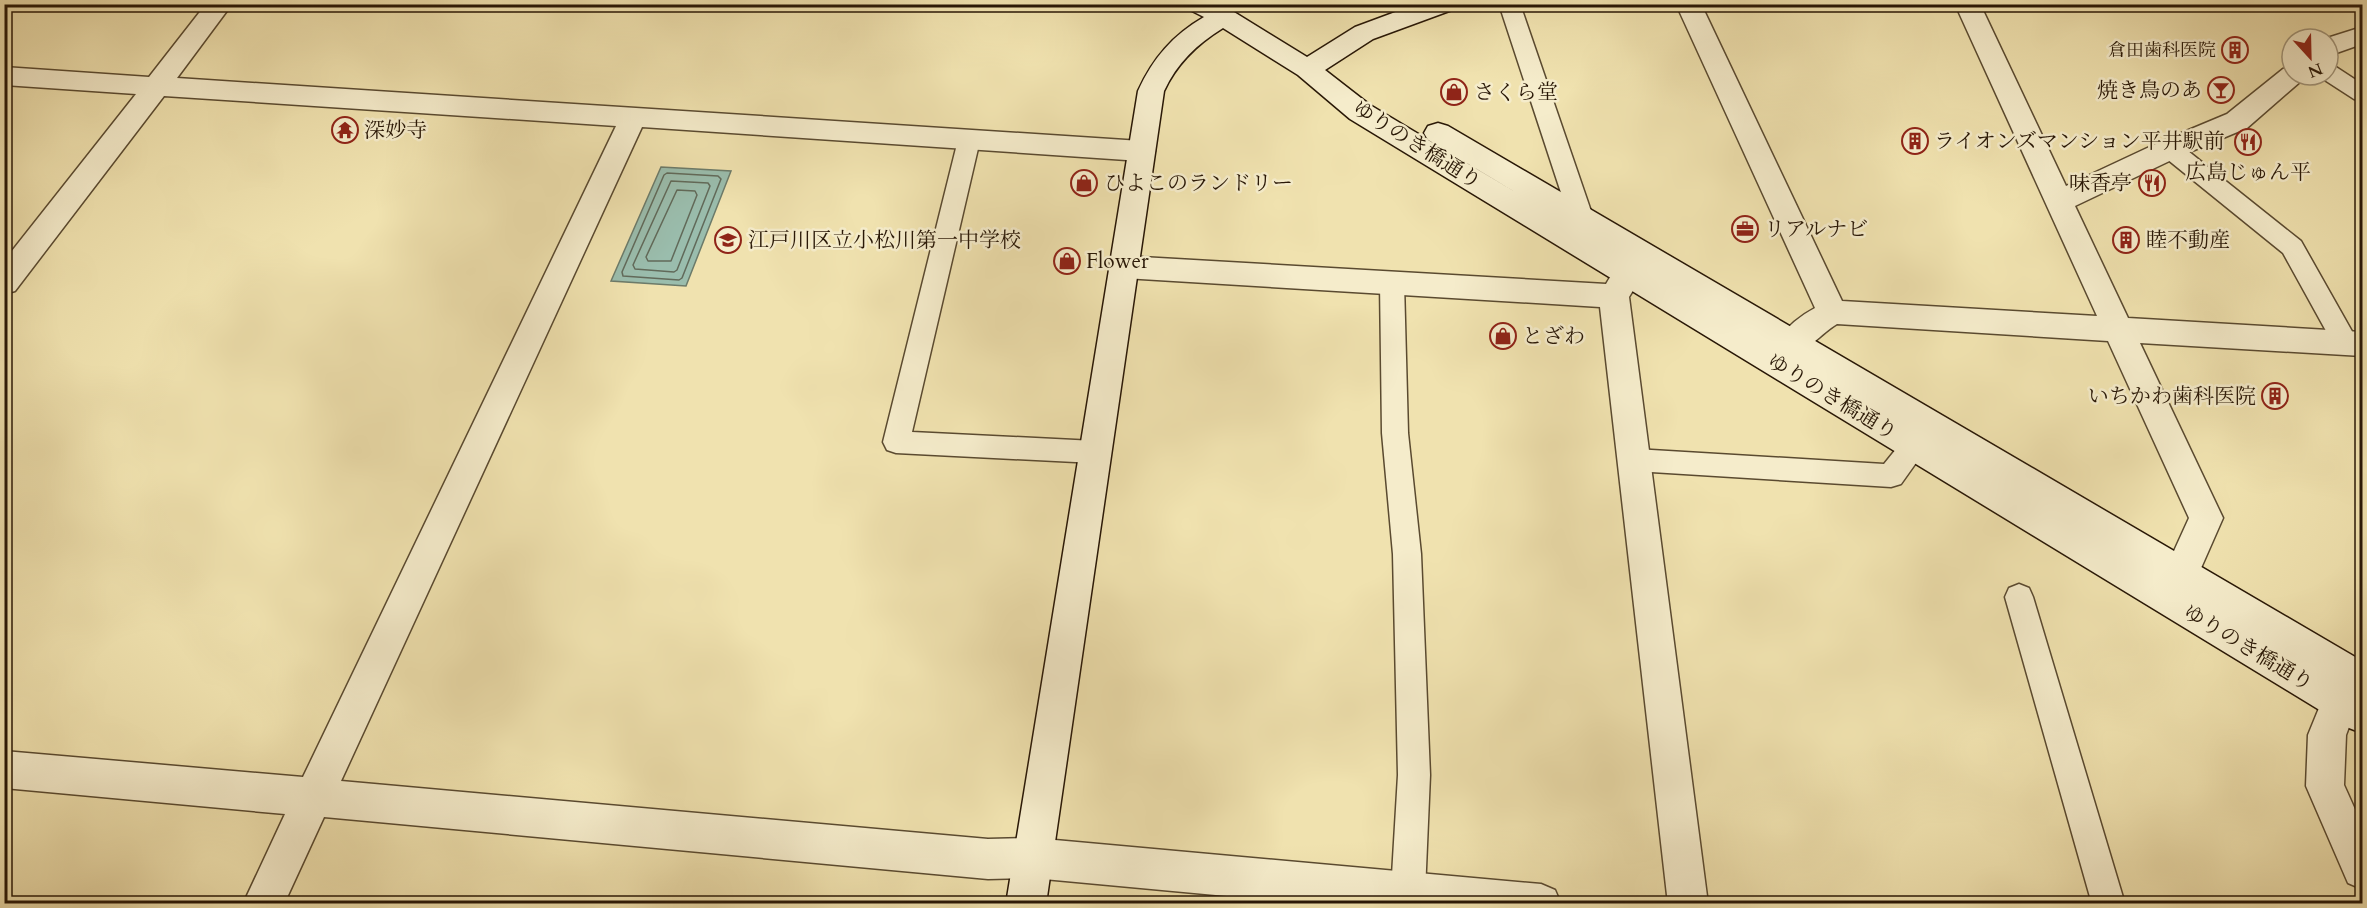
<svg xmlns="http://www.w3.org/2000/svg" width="2367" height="908" viewBox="0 0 2367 908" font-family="Cardo,'Noto Serif JP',serif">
  <rect width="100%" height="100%" fill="#f0e2af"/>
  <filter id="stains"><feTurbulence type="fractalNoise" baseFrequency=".00333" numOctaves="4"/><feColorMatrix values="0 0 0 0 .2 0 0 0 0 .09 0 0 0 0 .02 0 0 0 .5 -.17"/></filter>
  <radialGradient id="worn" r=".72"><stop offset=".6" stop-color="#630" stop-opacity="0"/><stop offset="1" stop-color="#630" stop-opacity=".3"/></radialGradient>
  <!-- water -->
  <path fill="#9abdad" stroke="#6c7b6a" stroke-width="1.5" d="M661 167 731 171 686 286 611 281Z"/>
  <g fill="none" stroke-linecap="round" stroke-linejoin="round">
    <!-- shore -->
    <path stroke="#616a5a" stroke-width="1.5" d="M667 173 718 176 721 179 682 278 679 280 623 276 622 272 664 175Z
      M671 181 708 183 710 186 677 270 674 272 635 269 633 265Z
      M677 190 695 191 697 195 671 261H648L646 257Z"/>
    <defs>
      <path id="lane" d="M1499 4H1520L1593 217 1589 223 1581 226 1573 223 1569 217Z
        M2328 65 2336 67 2362 84V101L2354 99 2320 77 2319 75H2328Z
        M969 132 977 134 980 140 912 432 1095 441 1105 444 1108 452 1105 460 1095 463 896 453 887 450 883 442 958 140 961 134Z
        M2170 141 2178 143 2301 241 2358 342 2354 349 2345 352 2336 349 2283 253 2162 155 2159 149 2162 143Z
        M1392 274 1401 276 1404 283 1408 433 1421 554 1430 775 1425 892 1420 904H1396L1391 892 1398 775 1393 554 1382 433 1380 283 1383 276Z
        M1915 435 1925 438 1928 446 1901 484 1891 487 1635 471 1625 468 1621 460 1625 452 1635 449 1884 464 1905 438Z
        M2019 584 2029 588 2033 597 2125 904H2092L2005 597 2009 588Z"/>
      <path id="street" d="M206 4H232L177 78 1141 141 1151 144 1155 151 1151 158 1141 161 642 127 341 781 988 839 1033 838 1541 884 1555 890 1561 904H1313L1033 878 988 879 324 817 284 904H243L285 814 4 788V751L303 777 616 126 164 96 15 291 4 294V261L136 94 4 85V67L149 77Z
        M1676 4H1701L1842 301 2097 316 1955 4H1980L2066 186 2160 142 2227 114 2283 69 2292 66V75H2305L2301 81 2247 128 2180 156 2075 206 2128 318 2362 332V356L2140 343 2223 518 2194 584 2182 588 2170 584 2164 573 2189 518 2108 341 1837 324C1818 335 1805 358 1782 351L1777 342C1786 327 1800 316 1815 308Z
        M2362 27V44L2328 56V39H2324Z
        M1124 256 1606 284C1616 268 1618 260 1639 266L1643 274 1629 297 1708 904H1668L1600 307 1124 278 1113 275 1109 267 1113 259Z
        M2339 686 2352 691 2358 703 2346 735 2344 785 2362 825V889L2348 883 2306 786 2308 735 2326 691Z"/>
      <path id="secondary" d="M1187 4H1221L1307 57 1355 27 1417 4H1455L1452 10 1373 39 1325 70 1370 105 1537 205 1428 140 1424 133 1428 126 1438 123 1448 126 2362 661V733L2349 728 1350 119 1298 75 1223 28C1197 44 1177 63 1164 91L1046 904H1006L1138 91C1153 58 1173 35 1204 17L1190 10Z"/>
    </defs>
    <!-- lane casing -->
    <use href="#lane" stroke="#5a4a30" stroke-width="3"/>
    <!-- street casing -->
    <use href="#street" stroke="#5a4a30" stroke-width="3"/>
    <!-- secondary casing -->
    <use href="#secondary" stroke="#281706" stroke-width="3"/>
    <!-- lane -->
    <use href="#lane" fill="#f5eccb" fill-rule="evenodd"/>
    <!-- street -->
    <use href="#street" fill="#f5eccb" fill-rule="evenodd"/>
    <!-- secondary -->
    <use href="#secondary" fill="#f5eccb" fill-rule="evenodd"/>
  </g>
  <!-- icons -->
  <defs>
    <symbol id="building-ring" viewBox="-11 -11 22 22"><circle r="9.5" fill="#f5eccb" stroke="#8f2418" stroke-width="1.5"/><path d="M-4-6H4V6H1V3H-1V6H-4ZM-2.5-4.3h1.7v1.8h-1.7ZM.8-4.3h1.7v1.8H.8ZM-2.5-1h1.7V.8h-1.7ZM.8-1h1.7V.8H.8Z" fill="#8f2418"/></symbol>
    <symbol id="bar-ring" viewBox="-11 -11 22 22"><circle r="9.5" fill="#f5eccb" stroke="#8f2418" stroke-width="1.5"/><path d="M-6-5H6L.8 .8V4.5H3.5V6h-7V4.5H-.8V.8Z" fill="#8f2418"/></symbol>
    <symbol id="shop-ring" viewBox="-11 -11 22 22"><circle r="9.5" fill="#f5eccb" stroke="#8f2418" stroke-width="1.5"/><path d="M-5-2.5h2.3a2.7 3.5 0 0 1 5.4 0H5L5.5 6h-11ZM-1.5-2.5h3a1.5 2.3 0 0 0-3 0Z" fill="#8f2418"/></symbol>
    <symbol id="temple-ring" viewBox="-11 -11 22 22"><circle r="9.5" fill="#f5eccb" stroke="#8f2418" stroke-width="1.5"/><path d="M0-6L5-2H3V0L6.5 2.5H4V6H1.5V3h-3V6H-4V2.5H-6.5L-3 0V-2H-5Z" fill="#8f2418"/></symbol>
    <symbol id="restaurant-ring" viewBox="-11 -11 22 22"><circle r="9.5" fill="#f5eccb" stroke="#8f2418" stroke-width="1.5"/><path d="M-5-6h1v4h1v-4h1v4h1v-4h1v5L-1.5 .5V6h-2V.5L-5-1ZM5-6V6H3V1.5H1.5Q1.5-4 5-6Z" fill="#8f2418"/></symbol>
    <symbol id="office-ring" viewBox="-11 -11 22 22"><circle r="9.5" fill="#f5eccb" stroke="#8f2418" stroke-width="1.5"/><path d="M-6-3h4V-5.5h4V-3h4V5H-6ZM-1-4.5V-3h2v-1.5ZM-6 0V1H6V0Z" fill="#8f2418"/></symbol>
    <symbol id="school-ring" viewBox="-11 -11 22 22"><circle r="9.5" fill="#f5eccb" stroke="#8f2418" stroke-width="1.5"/><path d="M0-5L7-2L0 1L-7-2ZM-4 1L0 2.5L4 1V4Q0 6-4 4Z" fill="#8f2418"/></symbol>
  </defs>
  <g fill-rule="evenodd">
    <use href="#building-ring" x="2220" y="35" width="30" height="30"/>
    <use href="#bar-ring" x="2206" y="75" width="30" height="30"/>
    <use href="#shop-ring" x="1439" y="77" width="30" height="30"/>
    <use href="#temple-ring" x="330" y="115" width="30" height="30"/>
    <use href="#building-ring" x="1900" y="126" width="30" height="30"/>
    <use href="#restaurant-ring" x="2233" y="127" width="30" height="30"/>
    <use href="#shop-ring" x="1069" y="168" width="30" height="30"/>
    <use href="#restaurant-ring" x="2137" y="168" width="30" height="30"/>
    <use href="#office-ring" x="1730" y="214" width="30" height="30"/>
    <use href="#school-ring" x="713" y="225" width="30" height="30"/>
    <use href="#building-ring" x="2111" y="225" width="30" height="30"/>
    <use href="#shop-ring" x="1052" y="246" width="30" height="30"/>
    <use href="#shop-ring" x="1488" y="321" width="30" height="30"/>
    <use href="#building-ring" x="2260" y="381" width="30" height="30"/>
  </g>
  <g text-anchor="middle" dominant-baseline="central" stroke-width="5" stroke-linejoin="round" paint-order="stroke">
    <!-- far-poi labels -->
    <g font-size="18" fill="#281706" stroke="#f5eccb" text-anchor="end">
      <text x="2216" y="50">倉田歯科医院</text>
    </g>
    <!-- poi labels -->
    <g font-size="21" fill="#281706" stroke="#f5eccb" text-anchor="start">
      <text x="2202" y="90" text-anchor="end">焼き鳥のあ</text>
      <text x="1474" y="92">さくら堂</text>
      <text x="364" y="130">深妙寺</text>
      <text x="1934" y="141">ライオンズマンション平井駅前</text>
      <text x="2248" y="172" text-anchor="middle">広島じゅん平</text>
      <text x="1104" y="183">ひよこのランドリー</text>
      <text x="2132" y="183" text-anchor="end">味香亭</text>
      <text x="1764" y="229">リアルナビ</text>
      <text x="748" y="240">江戸川区立小松川第一中学校</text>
      <text x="2146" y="240">睦不動産</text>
      <text x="1086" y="261">Flower</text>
      <text x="1522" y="336">とざわ</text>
      <text x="2256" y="396" text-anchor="end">いちかわ歯科医院</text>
    </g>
    <!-- street labels -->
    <g font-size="21" fill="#281706" stroke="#f5eccb">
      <text transform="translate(1417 145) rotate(32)">ゆりのき橋通り</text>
      <text transform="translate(1832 397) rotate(31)">ゆりのき橋通り</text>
      <text transform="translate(2248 648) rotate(31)">ゆりのき橋通り</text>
    </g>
  </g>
  <!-- margin -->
  <rect width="2367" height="908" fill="none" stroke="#f0e2af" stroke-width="24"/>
  <rect x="6" y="6" width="2355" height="896" fill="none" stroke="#281706" stroke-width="3"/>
  <rect x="12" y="12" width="2343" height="884" fill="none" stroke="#281706" stroke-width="1.5"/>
  <!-- north arrow -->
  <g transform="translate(2310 57) rotate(158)"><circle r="28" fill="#f5eccb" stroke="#a3977c" stroke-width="1.5"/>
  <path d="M0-4.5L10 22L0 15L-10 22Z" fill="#8f2418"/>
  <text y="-9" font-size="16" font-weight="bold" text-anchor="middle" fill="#281706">N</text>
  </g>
  <rect width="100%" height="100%" filter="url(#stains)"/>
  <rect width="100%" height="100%" fill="url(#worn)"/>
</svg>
